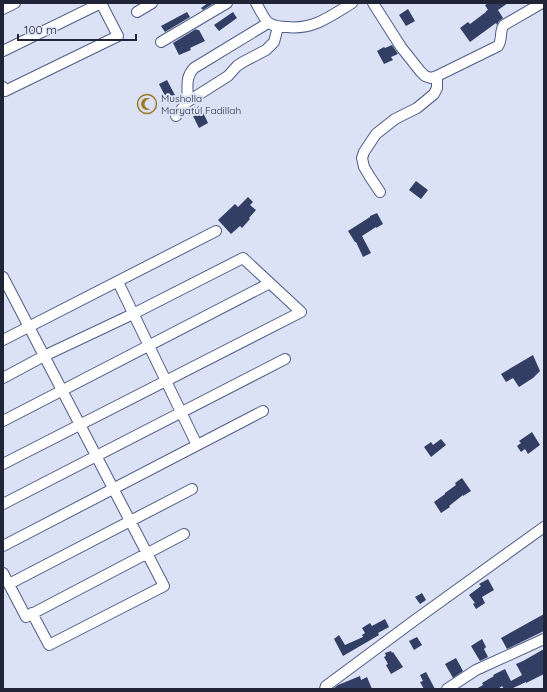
<svg xmlns="http://www.w3.org/2000/svg" width="547" height="692" viewBox="0 0 547 692" font-family="Quicksand,sans-serif">
  <rect width="100%" height="100%" fill="#dbe2f6"/>
  <!-- building -->
  <path fill="#323e64" d="M208 3H214L203 10 201 8Z
    M489 3H508L498 10 503 18 499 21 497 25 496 23 470 42 460 28 468 22 470 24 486 12V11L488 10 485 5Z
    M408 9 415 21 406 26 399 15Z
    M187 12 190 17 165 32 161 26Z
    M233 12 237 18 219 31 214 25Z
    M196 29 197 30H199L205 41 190 48 191 50 179 55 173 43Z
    M392 45 398 54 391 57 393 60 384 64 377 51 384 47 385 48Z
    M167 80 177 99 169 104 159 84Z
    M151 96 155 105 143 111 138 103Z
    M200 106 208 123 199 128 190 110Z
    M416 181 428 190 421 199 409 190Z
    M248 197 253 202 250 205 256 210 249 218 250 219 242 228 240 226 231 234 218 220 235 204 238 207Z
    M377 213 383 224 376 228V227L362 236 371 253 363 257 356 242H355L348 231 370 217V216Z
    M533 355 540 371 533 378 519 387 513 378 506 382 501 374Z
    M532 432 540 445 528 454 525 449 521 452 517 446 521 443 519 441Z
    M441 439 446 445 431 457 424 447 431 442 433 445Z
    M462 478 471 491 463 496V495L449 506 450 507 441 513 434 502 445 494V493L456 485 455 483Z
    M488 579 494 590 482 597 485 603 476 609 473 604 475 603 469 595 481 586 479 584Z
    M422 593 426 600 420 604 415 597Z
    M544 614V631L507 649 501 638Z
    M385 619 389 627 378 633 379 635 343 656 334 639 339 635 345 645 363 637 362 635 365 633 362 628 370 623 372 626Z
    M417 637 422 645 414 650 409 641Z
    M482 639 486 647 484 649 488 657 480 661 471 646Z
    M544 649V674L526 683V682L511 689H504L502 686 498 689H476L483 685 482 683 494 676 493 675 505 669 511 681 522 675 516 664 523 661Z
    M391 651 392 653 393 652 403 667 391 674 386 665 388 664 384 657 386 656 385 653Z
    M456 658 463 671 453 678 445 664Z
    M426 672 435 689H424L420 682 423 681 420 675Z
    M360 676 361 680 367 677 372 689H333L338 685Z"/>
  <g fill="none" stroke-linecap="round" stroke-linejoin="round">
    <defs>
      <path id="minor" d="M256 3C259 8 265 21 269 23 275 27 281 27 287 27 313 30 331 16 352 3
        M373 3 401 47 420 71 425 76 431 78 437 76 498 46C503 39 499 31 504 25L542 3
        M3 9 15 3
        M137 12 152 3
        M161 42 227 3
        M3 51 101 3
        M3 87 5 91 118 36 101 3
        M187 102 228 76 237 66 243 62 266 50 274 42 278 27
        M176 116C179 112 187 104 187 100 189 87 184 79 194 68L268 23
        M380 192 370 177 364 167 362 158 364 152 376 134 395 119 417 108 434 94 437 88V76
        M3 277 164 586 49 645 32 613
        M118 282 197 445
        M3 340 216 231
        M3 378 44 356 133 314 243 258 301 312 3 464
        M3 421 270 283
        M3 504 285 359
        M3 546 263 411
        M3 573 26 617 184 534
        M9 584 192 489
        M325 689 326 686 415 620 544 527
        M447 689 476 670 544 639"/>
    </defs>
    <!-- minor casing -->
    <use href="#minor" stroke="#4f5c85" stroke-width="12"/>
    <!-- minor -->
    <use href="#minor" stroke="#fff" stroke-width="10"/>
  </g>
  <!-- icons -->
  <defs>
    <symbol id="mosque-ring" viewBox="-11 -11 22 22"><circle r="9.5" fill="#dbe2f6" stroke="#987b24" stroke-width="1.5"/><path d="M3.5-4.9A6 6 0 1 0 3.5 4.9A5 5 0 1 1 3.5-4.9Z" fill="#987b24"/></symbol>
  </defs>
  <g fill-rule="evenodd">
    <use href="#mosque-ring" x="136" y="93" width="22" height="22"/>
  </g>
  <g text-anchor="middle" dominant-baseline="central" stroke-width="4" stroke-linejoin="round" paint-order="stroke">
    <!-- poi labels -->
    <g font-size="10" fill="#1f2436" stroke="#dbe2f6" text-anchor="start">
      <text x="161" y="98">Musholla<tspan x="161" dy="12">Maryatul Fadillah</tspan></text>
    </g>
  </g>
  <!-- border -->
  <rect width="547" height="692" fill="none" stroke="#1f2436" stroke-width="8"/>
  <!-- scale -->
  <path d="M18 34v6h118v-6" fill="none" stroke="#1f2436" stroke-width="2"/>
  <text x="24" y="34" font-size="12" fill="#1f2436" stroke="#dbe2f6" stroke-width="3" paint-order="stroke">100 m</text>
</svg>
